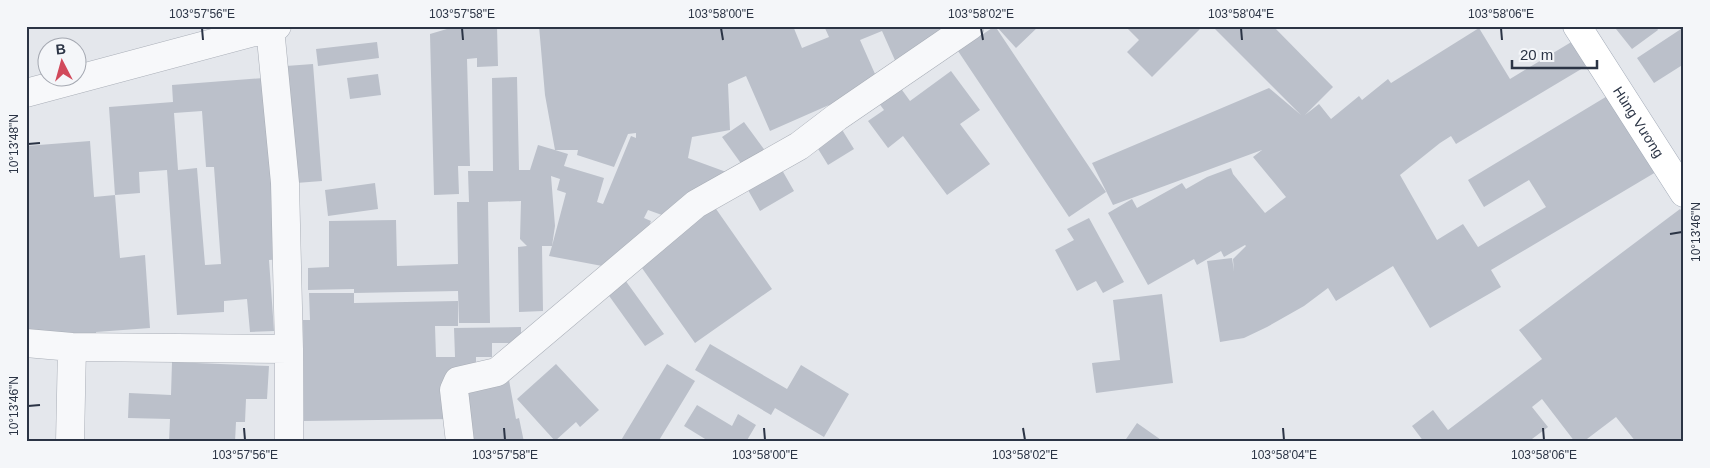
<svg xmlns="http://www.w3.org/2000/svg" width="1710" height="468" viewBox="0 0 1710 468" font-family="Arial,sans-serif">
  <rect width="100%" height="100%" fill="#e4e7ec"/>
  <!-- building -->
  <path fill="#bbc0ca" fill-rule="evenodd" d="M457 26H497L498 66 477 67V58L467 59 470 166H458L459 194 434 195 430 34Z
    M539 26H793L802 48 829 37 824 26H957L898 67 882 31 860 40 879 83 770 131 746 76 728 84 730 130 692 137 688 158 729 173 673 219 648 210 644 218 651 221 642 244 613 268 549 256 552 246H542L543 311 519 312 518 247 527 246 520 239 521 201 488 202 490 323H459L458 291 354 293V289L308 290V268L329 267V221L396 220 397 266 458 264 457 202H469L468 171H493L492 78 517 77 519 170H530L538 145 555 150 545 95ZM636 133V138L631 136 603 204 597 202 604 178 564 166 568 154 555 150H578L577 155 614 167 628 134ZM551 176 560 179 557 190 566 193 552 246 555 226Z
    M995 26 1106 192 1069 217 958 51Z
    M996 26H1039L1016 48Z
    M1125 26H1203L1152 77 1127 52 1139 40Z
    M1212 26H1273L1333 87 1305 115 1319 104 1331 119 1359 96 1362 100 1388 79 1391 83 1479 28 1510 79 1573 41 1588 65 1456 144 1451 136 1440 143 1400 175 1437 240 1463 224 1478 247 1546 207 1529 180 1484 207 1468 180 1609 95 1656 172 1491 270 1501 287 1430 328 1393 266 1336 301 1328 288 1304 306 1267 327 1244 338 1220 342 1207 261 1232 258 1234 271 1233 259 1246 246 1245 245 1224 257 1221 251 1197 265 1194 259 1148 285 1108 213 1132 199 1137 208 1182 183 1186 189 1207 177 1231 168 1233 174 1265 213 1286 197 1253 157 1262 150 1113 205 1092 163 1269 88 1301 115Z
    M1620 26H1656L1658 30 1632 49 1616 29Z
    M1684 27V64L1654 83 1637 58Z
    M377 42 379 58 318 66 316 49Z
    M313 64 322 181 296 183 286 66Z
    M951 71 980 110 960 124 990 164 947 195 903 136 888 148 868 121 884 110 875 98 897 83 910 101Z
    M378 74 381 95 350 99 347 78Z
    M264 78 283 259 269 260 274 331 250 332 247 299 224 301V312L177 315 167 170 139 172 140 193 115 195 109 107 173 102 172 85ZM202 111 206 167H214L221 264 205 265 197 168 178 170 174 113Z
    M744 122 769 156 745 169 722 137Z
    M841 128 854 149 828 165 815 144Z
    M90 141 94 197 115 195 120 258 145 255 150 328 96 332 97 345 27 337 26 146Z
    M782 170 794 191 760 211 748 190Z
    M375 183 378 209 328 216 325 190Z
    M714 206 772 289 695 343 637 261Z
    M1680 209 1684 214V442H1636L1616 417 1583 442H1575L1542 399 1532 407 1548 427 1528 442H1424L1412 426 1433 410 1448 430 1542 359 1519 330Z
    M1089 218 1124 282 1103 293 1096 281 1077 291 1055 250 1074 240 1067 229Z
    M620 273 664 334 645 346 602 286Z
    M309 293H354V303L458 301V326H435L436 357H455L454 328 521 327V343H492V357H476V377L451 419 304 421 303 320H310Z
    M1162 294 1173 383 1096 393 1092 363 1120 360 1113 300Z
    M710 344 787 389 801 365 849 394 824 437 775 408 771 415 695 370Z
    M172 362 269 366 267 399H246L245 422H236L235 442H169L170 419 128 418 129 393 171 395Z
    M556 364 599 410 580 427 576 422 555 441 517 399Z
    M667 364 695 381 658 442H620Z
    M509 380 516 419 519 418 524 442H464L455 389Z
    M697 405 732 426 738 414 756 425 746 442H710L684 426Z
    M1137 423 1164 442H1124Z"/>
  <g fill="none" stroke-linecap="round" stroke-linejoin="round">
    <defs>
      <path id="minor" d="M270 28 285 183 289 349V442
        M26 93 277 26
        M26 343 72 347 289 349
        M70 442 72 347
        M460 442 454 390 458 381 497 372 696 204 799 146 837 117 970 26"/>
      <g id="major">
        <path id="s1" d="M1577 26 1684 193"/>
      </g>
    </defs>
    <!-- minor casing -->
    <use href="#minor" stroke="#a9aeb7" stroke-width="29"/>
    <!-- major casing -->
    <use href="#major" stroke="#a3abb8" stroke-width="29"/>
    <!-- minor -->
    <use href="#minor" stroke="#f7f8fa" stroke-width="28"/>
    <!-- major -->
    <use href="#major" stroke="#fff" stroke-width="28"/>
  </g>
  <!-- ticks -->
  <path fill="none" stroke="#2b3445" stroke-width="2" d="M202 28 203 40M462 28 463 40M721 28 723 40M981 28 983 40M1241 28 1242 40M1501 28 1502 40M28 144 40 143M1670 234 1682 232M28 406 40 405M244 428 245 440M504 428 505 440M764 428 765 440M1023 428 1025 440M1283 428 1284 440M1543 428 1544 440"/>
  <g text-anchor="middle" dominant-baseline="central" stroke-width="4.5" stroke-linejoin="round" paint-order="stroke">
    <!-- street labels -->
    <g font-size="14" fill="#2b3445" stroke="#f4f6f9">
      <text stroke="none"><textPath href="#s1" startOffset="114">Hùng Vương</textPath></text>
    </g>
  </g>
  <!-- border -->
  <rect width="1710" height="468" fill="none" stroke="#f4f6f9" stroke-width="55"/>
  <!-- north arrow -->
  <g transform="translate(62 62) rotate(354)"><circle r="24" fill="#f4f6f9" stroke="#a4a8b1"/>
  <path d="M0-4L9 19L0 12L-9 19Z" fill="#d1495b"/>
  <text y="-8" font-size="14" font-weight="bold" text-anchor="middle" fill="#2b3445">B</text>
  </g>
  <!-- scale -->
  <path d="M1512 60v8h85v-8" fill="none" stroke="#2b3445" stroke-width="2.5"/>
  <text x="1520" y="60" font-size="15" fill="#2b3445" stroke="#f4f6f9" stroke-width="4" paint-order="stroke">20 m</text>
  <rect x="28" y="28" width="1654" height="412" fill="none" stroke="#2b3445" stroke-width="2"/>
  <g font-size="12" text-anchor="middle" fill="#2b3445">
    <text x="202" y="18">103°57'56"E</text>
    <text x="462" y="18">103°57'58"E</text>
    <text x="721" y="18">103°58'00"E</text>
    <text x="981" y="18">103°58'02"E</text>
    <text x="1241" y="18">103°58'04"E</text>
    <text x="1501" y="18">103°58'06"E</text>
    <text transform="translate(14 144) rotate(-90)" y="4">10°13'48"N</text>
    <text transform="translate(1696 232) rotate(-90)" y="4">10°13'46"N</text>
    <text transform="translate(14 406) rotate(-90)" y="4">10°13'46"N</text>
    <text x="245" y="459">103°57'56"E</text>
    <text x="505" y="459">103°57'58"E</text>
    <text x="765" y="459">103°58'00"E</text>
    <text x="1025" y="459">103°58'02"E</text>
    <text x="1284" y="459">103°58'04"E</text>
    <text x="1544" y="459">103°58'06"E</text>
  </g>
</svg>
